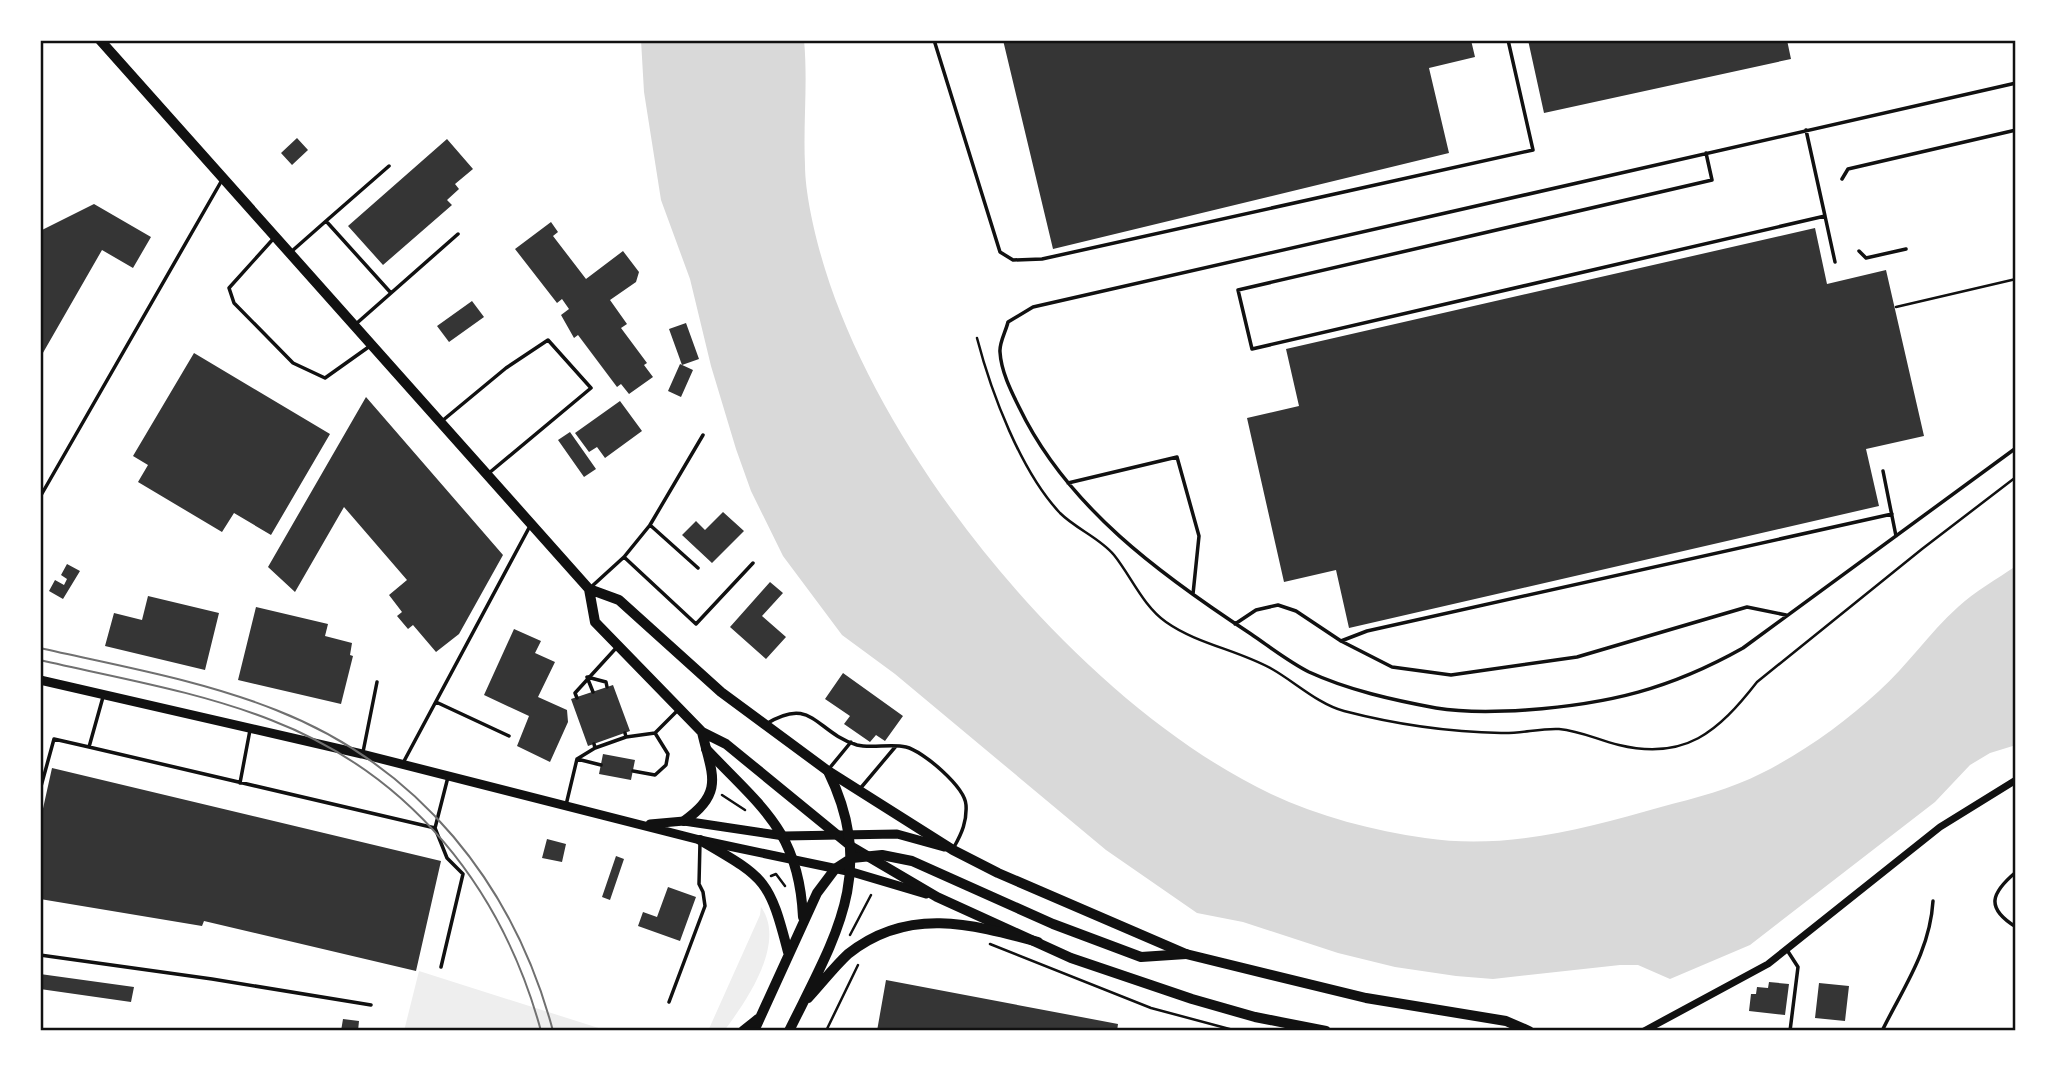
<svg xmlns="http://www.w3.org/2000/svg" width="2056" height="1071" viewBox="0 0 2056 1071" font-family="Karla,sans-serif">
  <rect width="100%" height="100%" fill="#fff"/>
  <!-- green -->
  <path fill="#eee" d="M761 907C787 943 746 1002 724 1031H708L760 915Z
    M419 971 608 1031H404Z"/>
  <!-- water -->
  <path fill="#d9d9d9" d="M641 40H804C808 82 803 123 805 165 805 195 816 240 825 269 886 466 1084 705 1271 794 1318 816 1374 831 1425 838 1505 850 1584 829 1661 807 1695 798 1731 789 1762 773 1804 752 1844 723 1879 691 1907 666 1929 633 1958 607 1975 591 1997 579 2016 566V745L1990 753 1970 765 1935 802 1750 945 1670 979 1638 965H1620L1493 979 1456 976 1395 967 1338 953 1243 922 1197 913 1106 850 895 674 842 635 783 556 751 491 736 449 711 366 690 279 661 200 644 92Z"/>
  <!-- building -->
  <path fill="#353535" d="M1003 40H1471L1475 57 1429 68 1449 153 1053 249Z
    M1528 40H1787L1791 59 1544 113Z
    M297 138 308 150 292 165 281 153Z
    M447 139 473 169 455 184 459 189 447 200 452 205 383 265 348 226Z
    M94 204 151 237 133 268 102 250 40 358V231Z
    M551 222 558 232 553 236 586 279 623 251 639 272 636 282 610 300 627 324 621 328 647 363 644 365 653 377 629 394 621 384 617 387 578 335 574 338 561 315 569 309 562 299 557 303 515 249Z
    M1815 228 1827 284 1886 270 1924 436 1866 449 1879 506 1349 628 1336 570 1284 582 1247 418 1299 406 1286 349Z
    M472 301 484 317 449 342 437 326Z
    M686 323 699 359 682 365 669 329Z
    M194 353 330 434 271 535 234 513 222 532 138 482 148 465 133 456Z
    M680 364 693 370 681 397 668 391Z
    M366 397 503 555 459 634 436 652 413 625 408 629 397 616 402 612 389 595 407 580 344 507 295 592 268 567Z
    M620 401 642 431 605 458 597 447 589 452 575 433Z
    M570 432 596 469 584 477 558 440Z
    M723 512 744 531 712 563 682 535 696 521 705 530Z
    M67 564 80 571 63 599 49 591 55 580 64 585 67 579 61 575Z
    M770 582 783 593 762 616 786 637 766 659 730 627Z
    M148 596 219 613 205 670 105 646 114 613 142 620Z
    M256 607 328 624 325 636 352 643 350 655 353 656 341 704 238 680Z
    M514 629 541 641 535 653 555 662 538 697 567 710 568 722 550 762 517 746 529 716 484 695Z
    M843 673 903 716 885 741 876 735 870 742 844 724 850 716 825 699Z
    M613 685 630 731 588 746 571 699Z
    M603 754 635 760 631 780 599 774Z
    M52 768 441 861 416 971 204 921 202 926 40 899V822Z
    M547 839 566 844 562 862 542 858Z
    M616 856 624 859 610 900 602 897Z
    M668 887 696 897 680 941 638 926 643 912 657 917Z
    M40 974 134 987 131 1002 40 989Z
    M886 980 1118 1024 1117 1031H877Z
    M1769 982 1789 984 1785 1015 1749 1011 1751 994H1756L1757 987 1768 988Z
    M1819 983 1849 986 1845 1021 1815 1018Z
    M343 1019 359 1021 358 1031H341Z"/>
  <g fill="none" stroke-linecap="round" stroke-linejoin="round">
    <!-- path -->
    <path stroke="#111" stroke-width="2.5" d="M1896 307 2016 279
      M977 338C991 392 1021 472 1060 513 1076 529 1100 538 1114 555 1131 576 1143 606 1166 622 1197 644 1238 650 1272 669 1295 682 1318 704 1344 711 1394 724 1449 732 1501 733 1520 734 1540 728 1559 729 1581 731 1598 740 1619 745 1685 761 1718 732 1757 682L1922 549 2016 477
      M722 795 745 810
      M771 876 776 874 785 886
      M850 935 871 895
      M990 944 1151 1008 1237 1031
      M826 1031 858 965"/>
    <!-- service -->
    <path stroke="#111" stroke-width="3.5" d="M934 40 1000 252 1013 260 1042 259 1533 150 1508 40
      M2016 83 1033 307 1008 322C1006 331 999 343 1000 352 1001 371 1011 391 1019 407 1067 507 1161 575 1251 634 1270 647 1289 662 1309 672 1348 690 1393 700 1436 708 1466 713 1496 712 1526 710 1609 704 1670 689 1743 648L2016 448
      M1706 153 1712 180 1238 290 1252 349 1825 216 1806 130
      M1842 179 1848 169 2016 130
      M1825 216 1835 262
      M326 221 389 166
      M274 238 229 288 234 303 293 363 325 378 370 346
      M292 251 326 221 391 293
      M1859 251 1866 258 1906 249
      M357 323 458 234
      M442 421 506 368 548 340 591 388 489 473
      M1883 471 1896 536
      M1068 483 1177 457 1199 536 1193 594
      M40 497 222 180
      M650 525 703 435
      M624 557 696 624 753 563
      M590 588 624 557 650 525 698 568
      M1235 624 1256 610 1278 605 1296 611 1341 641 1392 667 1451 675 1577 657 1747 607 1786 615
      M1341 641 1367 631 1892 514
      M593 692 587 677 606 682 607 687
      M577 698 575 693 617 647
      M436 702 509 736
      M766 724C813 695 815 732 857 745 872 749 890 743 906 747 923 751 965 787 966 805 967 821 962 833 954 847
      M626 737 655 733 678 710
      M594 744 595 748 626 737 625 733
      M89 747 435 828 447 858 463 874 441 967
      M363 752 377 682
      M577 759 601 765
      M403 763 530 526
      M828 770 851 742
      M633 771 655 775 666 765 668 754 655 733
      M240 783 250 730
      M40 790 54 739 89 747 103 697
      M859 790 896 746
      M566 805 577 759 595 748
      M435 828 448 777
      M2016 872C1991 893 1985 908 2016 927
      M1787 950 1798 967 1790 1031
      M40 955 212 979 371 1005
      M669 1002 705 906 703 892 699 884 700 842
      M1882 1031C1903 988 1930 951 1933 901"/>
    <!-- minor -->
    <path stroke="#111" stroke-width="7" d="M1644 1031 1768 964 1940 827 2016 780"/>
    <!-- tertiary -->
    <path stroke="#111" stroke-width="9" d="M40 680 362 754 700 840 852 872 926 894
      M650 824 684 821 784 836 897 834 944 847"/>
    <!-- primary -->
    <path stroke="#111" stroke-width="10" d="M100 40 589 589 619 600 721 692 828 771 953 850 998 873 1186 954 1366 998 1506 1021 1529 1031
      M589 589 595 622 702 732 726 744 852 847 937 897 1071 958 1192 999 1255 1017 1326 1031
      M684 821C726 792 711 773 702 732"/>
    <!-- trunk -->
    <path stroke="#111" stroke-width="10" d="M706 749C761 807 799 831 803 917
      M700 840C765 878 769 878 788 952
      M808 998C821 984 834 967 848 954 908 906 972 924 1038 942
      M743 1031 758 1019
      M754 1031 817 893 835 869 852 858 882 855 912 861 1053 924 1141 957 1186 954
      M789 1031C835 937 878 873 828 771"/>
    <!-- tram -->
    <path stroke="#707070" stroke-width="2" d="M40 648C119 666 201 680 276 710 419 766 514 885 553 1031
      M40 660C117 678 197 691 271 720 411 774 502 888 541 1031"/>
  </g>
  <!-- border -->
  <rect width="2056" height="1071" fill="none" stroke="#ffffff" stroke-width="84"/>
  <rect x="42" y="42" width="1972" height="987" fill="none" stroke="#111" stroke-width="2.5"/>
</svg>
